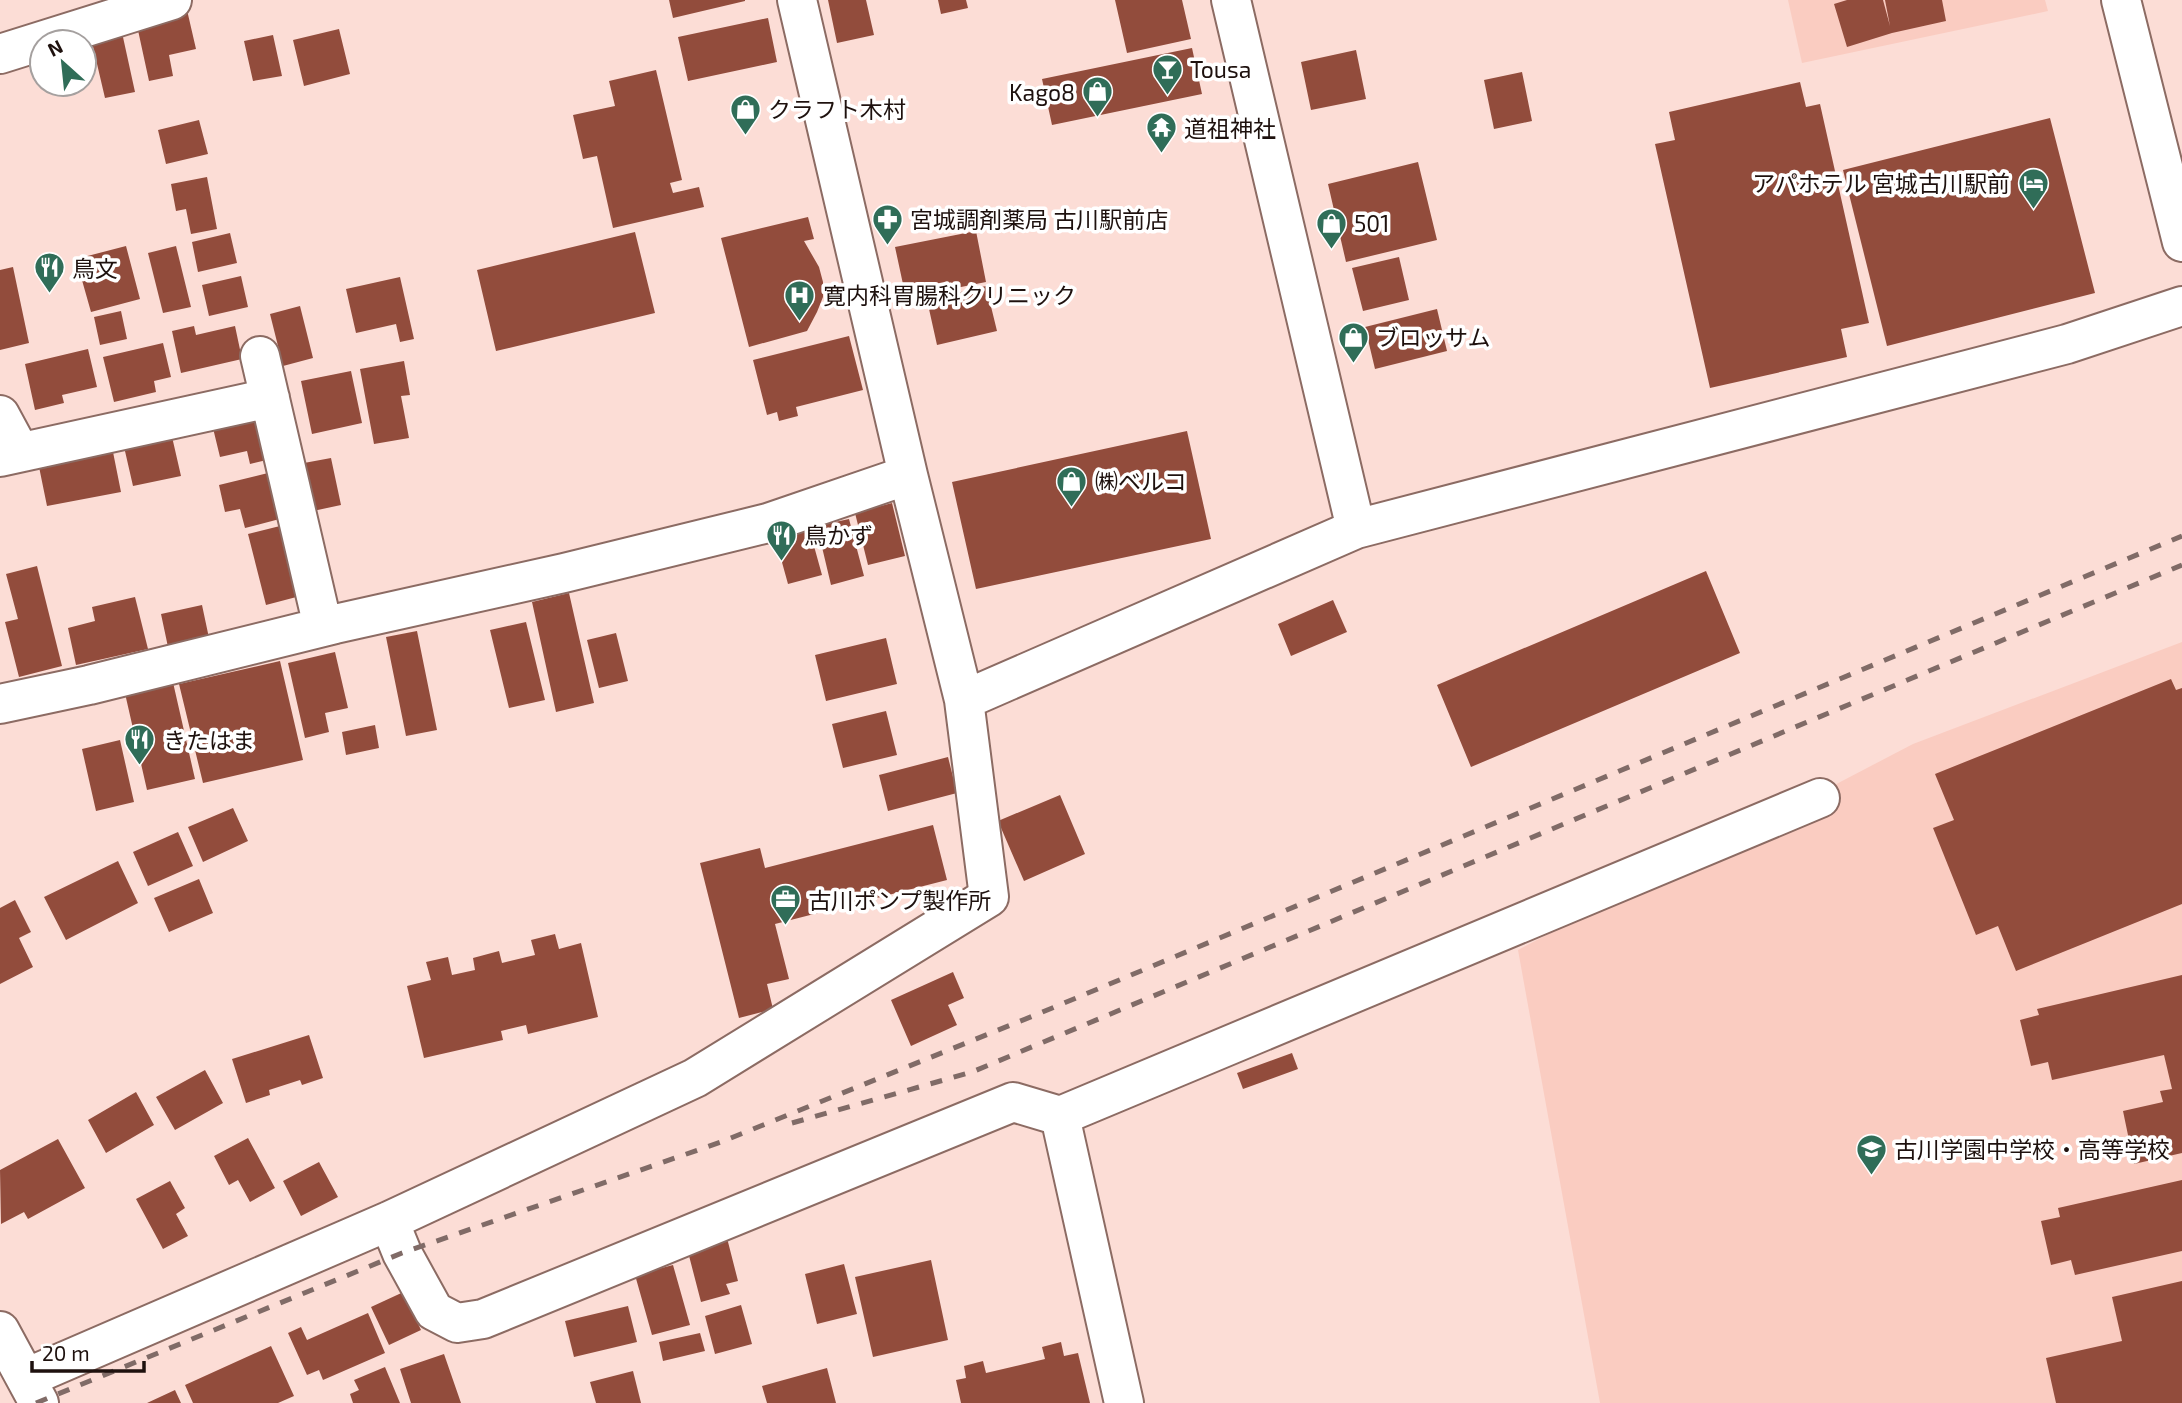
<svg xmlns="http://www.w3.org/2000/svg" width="2182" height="1403" viewBox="0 0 2182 1403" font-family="'Exo 2','Noto Sans JP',sans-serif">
  <rect width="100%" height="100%" fill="#fcddd6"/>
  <!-- built -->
  <path fill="#faccc1" d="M1788 0H2045L2048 11 1802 63Z
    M2182 642V1403H1600L1518 950 1913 744Z"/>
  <!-- building -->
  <path fill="#924c3c" d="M669 0H745V1L673 18Z
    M828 0H866L874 35 837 43Z
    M938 0H966L968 8 941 14Z
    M1115 0H1182L1191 39 1127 53Z
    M1847 0H1883L1890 26 1885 0H1942L1946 21 1892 33 1847 47 1834 4Z
    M187 10 196 49 169 55 173 76 149 81 136 21Z
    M768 18 777 62 688 81 678 37Z
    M121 28 135 92 105 98 90 34Z
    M339 29 350 74 304 86 293 40Z
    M273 35 282 76 253 81 244 41Z
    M1192 48 1202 94 1052 125 1042 79Z
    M1356 50 1366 99 1311 110 1301 62Z
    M656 70 682 180 670 183 673 193 699 187 704 207 613 228 597 156 583 159 573 115 615 106 609 81Z
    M1522 72 1532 121 1494 129 1484 80Z
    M1800 82 1806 107 1820 104 1869 323 1841 329 1847 357 1710 388 1655 144 1675 140 1669 112Z
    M2050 118 2095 293 1887 346 1843 170Z
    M199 120 208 154 166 164 158 130Z
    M1418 162 1437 240 1346 262 1328 184Z
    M207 177 217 229 191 234 186 209 176 211 171 184Z
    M808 217 814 239 804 241 819 267 823 282V297L817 312 807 331 749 347 721 238Z
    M976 231 986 282 906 298 895 247Z
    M635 232 655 313 496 351 477 270Z
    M230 233 237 263 198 272 192 242Z
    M126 246 140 299 91 312 76 259Z
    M176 246 191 307 163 313 148 253Z
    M1399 257 1409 300 1363 311 1352 268Z
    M13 267 29 343 0 350V270Z
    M241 276 248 307 209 316 202 285Z
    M400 277 414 339 400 342 396 324 356 333 346 289Z
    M986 286 997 331 937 345 927 300Z
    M300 306 313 358 283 366 270 314Z
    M1437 309 1447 351 1375 369 1365 327Z
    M121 311 127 339 100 345 94 317Z
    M194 326 196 335 235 326 242 359 181 373 172 331Z
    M849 336 863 390 796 407 798 416 779 421 777 412 767 415 753 360Z
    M163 343 171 377 154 381 156 392 114 402 103 357Z
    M88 349 97 387 62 395 64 403 35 410 25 364Z
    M404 361 410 395 401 396 409 438 374 444 360 369Z
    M351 371 362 423 312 434 301 381Z
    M266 413 275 458 250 464 247 451 220 457 212 424Z
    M170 428 181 476 133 486 122 438Z
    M1187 431 1211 539 976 589 952 482Z
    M111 442 121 492 47 506 37 457Z
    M331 458 341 505 313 511 304 463Z
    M280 470 291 516 245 528 240 509 225 512 219 485Z
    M892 503 905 556 868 565 855 513Z
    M849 519 864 576 831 585 817 526Z
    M292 523 304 595 266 605 248 534Z
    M809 528 822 575 788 584 775 537Z
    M37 566 62 666 19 677 5 622 18 619 6 574Z
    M1706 571 1740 653 1471 767 1437 685Z
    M569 593 594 703 556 712 532 602Z
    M135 597 148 649 76 665 68 628 95 621 92 607Z
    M1333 600 1347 632 1291 656 1278 624Z
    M202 605 209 638 168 647 161 614Z
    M526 622 545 700 509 708 490 630Z
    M417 631 437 730 406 736 386 637Z
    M616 633 628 681 599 688 587 640Z
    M886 638 897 684 826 701 815 655Z
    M335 652 348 708 325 713 329 732 305 738 288 663Z
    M280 661 303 760 203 783 179 684Z
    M172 678 195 779 147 790 124 689Z
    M2171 679 2176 690 2182 688V904L2016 971 1998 926 1976 935 1933 828 1954 820 1935 774Z
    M886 711 897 755 843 768 832 724Z
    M375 725 379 748 346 755 342 732Z
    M120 740 134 802 96 811 82 749Z
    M948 757 957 793 888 811 879 775Z
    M1060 795 1085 854 1024 881 998 821Z
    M233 808 248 841 203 862 188 827Z
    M933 825 947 880 775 924 789 979 767 984 773 1009 739 1018 700 863 760 848 765 868Z
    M178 832 193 866 148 886 133 852Z
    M118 861 138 903 66 940 44 897Z
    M199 879 213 913 169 932 154 898Z
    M15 900 31 932 19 938 33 967 0 984V908Z
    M555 934 559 949 581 943 598 1017 528 1034 526 1025 501 1031 503 1040 424 1058 407 986 431 980 426 962 448 957 452 975 475 970 473 958 499 951 502 963 535 955 531 940Z
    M953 972 964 998 948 1005 957 1025 911 1046 891 1000Z
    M2182 975V1153L2134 1164 2123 1111 2163 1102 2160 1091 2172 1089 2164 1055 2052 1080 2048 1062 2031 1066 2020 1020 2039 1015 2037 1009Z
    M309 1035 323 1078 302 1085 300 1080 269 1090 270 1095 246 1103 232 1059Z
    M1292 1053 1298 1069 1243 1089 1237 1073Z
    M205 1070 223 1103 175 1130 156 1097Z
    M136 1092 154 1125 106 1153 88 1120Z
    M248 1138 275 1188 250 1202 238 1180 229 1185 214 1156Z
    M58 1139 85 1188 28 1219 24 1212 1 1224 0 1170Z
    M319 1162 338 1197 301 1216 283 1181Z
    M2182 1180V1251L2075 1275 2071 1260 2051 1265 2041 1221 2060 1217 2058 1208Z
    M170 1181 185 1208 176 1214 188 1236 163 1249 136 1199Z
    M727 1238 738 1281 726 1284 730 1294 701 1302 687 1248Z
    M931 1260 948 1340 873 1357 855 1277Z
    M844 1264 857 1314 817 1324 805 1274Z
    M673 1265 690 1325 652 1335 635 1275Z
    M2182 1281V1403H2056L2046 1358 2122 1341 2112 1297Z
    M410 1289 411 1309 421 1330 389 1345 371 1307Z
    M741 1305 752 1344 715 1354 705 1316Z
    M628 1306 637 1342 574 1357 565 1321Z
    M368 1313 385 1353 323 1380 319 1370 307 1375 288 1333 301 1327 307 1340Z
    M700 1333 705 1351 663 1361 659 1342Z
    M1061 1342 1064 1356 1078 1353 1090 1403H961L956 1380 966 1378 964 1366 983 1361 986 1373 1045 1359 1042 1347Z
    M271 1346 294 1396 278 1403H193L185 1385Z
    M444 1354 461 1403H411L400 1369Z
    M385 1367 400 1403H353L350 1394 359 1390 354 1380Z
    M827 1368 836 1403H767L762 1386Z
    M633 1371 641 1403H596L590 1382Z
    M175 1390 181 1403H147Z"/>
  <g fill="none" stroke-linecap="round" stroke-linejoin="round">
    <defs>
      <path id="minor" d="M797 0 908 475 964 700 1356 529 2067 344 2182 306
        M1231 0 1356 529
        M2121 0 2182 242
        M0 54 172 0
        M260 356 323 627
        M0 415 20 452
        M0 457 270 398
        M0 704 89 685 335 624 564 573 768 523 908 475
        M389 1221 402 1253 434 1311 457 1323 483 1319 1013 1102 1060 1116
        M0 1331 39 1403
        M26 1378 389 1221 695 1078 989 897 964 700
        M1124 1403 1060 1116 1820 798"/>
    </defs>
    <!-- minor casing -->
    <use href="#minor" stroke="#8c6b63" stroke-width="42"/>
    <!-- minor -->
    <use href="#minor" stroke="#fff" stroke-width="38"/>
    <!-- rail -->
    <path stroke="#806b67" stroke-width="5" stroke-dasharray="12 12" stroke-linecap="butt" d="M792 1123 972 1072 2182 565
      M36 1403 402 1253 721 1142 1033 1016 2182 536"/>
  </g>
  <!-- icons -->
  <defs>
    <symbol id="bar-pin" viewBox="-11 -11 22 30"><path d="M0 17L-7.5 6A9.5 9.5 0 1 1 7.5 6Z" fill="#306d58" stroke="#fff"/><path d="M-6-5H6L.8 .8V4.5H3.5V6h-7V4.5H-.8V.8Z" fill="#fff"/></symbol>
    <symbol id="shop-pin" viewBox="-11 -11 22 30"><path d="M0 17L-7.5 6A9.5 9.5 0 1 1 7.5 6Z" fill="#306d58" stroke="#fff"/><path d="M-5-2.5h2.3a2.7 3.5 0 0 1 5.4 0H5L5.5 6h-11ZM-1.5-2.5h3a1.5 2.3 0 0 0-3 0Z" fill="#fff"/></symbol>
    <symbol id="temple-pin" viewBox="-11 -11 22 30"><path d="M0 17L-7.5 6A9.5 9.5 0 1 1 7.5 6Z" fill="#306d58" stroke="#fff"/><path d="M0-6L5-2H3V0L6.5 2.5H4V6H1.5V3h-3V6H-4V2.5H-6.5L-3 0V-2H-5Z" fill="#fff"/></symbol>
    <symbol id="hotel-pin" viewBox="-11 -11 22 30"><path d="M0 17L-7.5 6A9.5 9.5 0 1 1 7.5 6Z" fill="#306d58" stroke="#fff"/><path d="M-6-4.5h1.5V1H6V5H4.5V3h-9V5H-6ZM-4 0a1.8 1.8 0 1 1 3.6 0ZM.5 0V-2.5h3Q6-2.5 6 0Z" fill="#fff"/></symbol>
    <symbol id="pharmacy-pin" viewBox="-11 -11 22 30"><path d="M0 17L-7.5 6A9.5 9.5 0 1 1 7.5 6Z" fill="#306d58" stroke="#fff"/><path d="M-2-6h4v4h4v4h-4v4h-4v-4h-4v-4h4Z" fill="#fff"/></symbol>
    <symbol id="restaurant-pin" viewBox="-11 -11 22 30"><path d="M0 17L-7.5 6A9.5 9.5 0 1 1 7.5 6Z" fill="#306d58" stroke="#fff"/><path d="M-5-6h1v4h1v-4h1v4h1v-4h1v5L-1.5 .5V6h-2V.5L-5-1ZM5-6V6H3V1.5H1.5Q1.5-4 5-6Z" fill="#fff"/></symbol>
    <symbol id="hospital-pin" viewBox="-11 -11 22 30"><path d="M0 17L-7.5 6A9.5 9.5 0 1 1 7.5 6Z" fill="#306d58" stroke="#fff"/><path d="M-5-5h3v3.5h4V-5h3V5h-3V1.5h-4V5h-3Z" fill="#fff"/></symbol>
    <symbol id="office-pin" viewBox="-11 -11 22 30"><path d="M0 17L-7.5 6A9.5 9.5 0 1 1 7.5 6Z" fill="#306d58" stroke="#fff"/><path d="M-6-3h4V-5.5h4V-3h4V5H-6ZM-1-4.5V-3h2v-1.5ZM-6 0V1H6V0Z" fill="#fff"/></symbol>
    <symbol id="school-pin" viewBox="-11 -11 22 30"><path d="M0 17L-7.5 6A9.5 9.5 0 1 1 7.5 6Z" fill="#306d58" stroke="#fff"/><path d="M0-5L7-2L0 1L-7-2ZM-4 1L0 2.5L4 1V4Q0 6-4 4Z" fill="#fff"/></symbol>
  </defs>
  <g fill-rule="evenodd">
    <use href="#bar-pin" x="1150" y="52" width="35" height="47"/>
    <use href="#shop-pin" x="1080" y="74" width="35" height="47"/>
    <use href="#shop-pin" x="728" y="92" width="35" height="47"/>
    <use href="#temple-pin" x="1144" y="110" width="35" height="47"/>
    <use href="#hotel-pin" x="2016" y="166" width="35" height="47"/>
    <use href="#pharmacy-pin" x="870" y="202" width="35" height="47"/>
    <use href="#shop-pin" x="1314" y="206" width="35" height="47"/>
    <use href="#restaurant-pin" x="32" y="250" width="35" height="47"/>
    <use href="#hospital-pin" x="782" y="278" width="35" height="47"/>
    <use href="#shop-pin" x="1336" y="320" width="35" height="47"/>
    <use href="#shop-pin" x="1054" y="464" width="35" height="47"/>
    <use href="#restaurant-pin" x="764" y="518" width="35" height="47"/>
    <use href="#restaurant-pin" x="122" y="722" width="35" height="47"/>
    <use href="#office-pin" x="768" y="882" width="35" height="47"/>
    <use href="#school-pin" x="1854" y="1132" width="35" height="47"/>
  </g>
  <g text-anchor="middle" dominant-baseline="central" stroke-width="7" stroke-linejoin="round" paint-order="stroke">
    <!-- poi labels -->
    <g font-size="23" fill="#1e110e" stroke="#fff" text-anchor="start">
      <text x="1190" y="69">Tousa</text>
      <text x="1075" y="92" text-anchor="end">Kago8</text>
      <text x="768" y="109">クラフト木村</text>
      <text x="1184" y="128">道祖神社</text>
      <text x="2010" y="183" text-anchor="end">アパホテル 宮城古川駅前</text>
      <text x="910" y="219">宮城調剤薬局 古川駅前店</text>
      <text x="1354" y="223">501</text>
      <text x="72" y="268">鳥文</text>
      <text x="823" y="295">寛内科胃腸科クリニック</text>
      <text x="1376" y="337">ブロッサム</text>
      <text x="1095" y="481">㈱ベルコ</text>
      <text x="804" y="535">鳥かず</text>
      <text x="163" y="740">きたはま</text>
      <text x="808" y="900">古川ポンプ製作所</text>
      <text x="1894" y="1149">古川学園中学校・高等学校</text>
    </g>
  </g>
  <!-- north arrow -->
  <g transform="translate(63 63) rotate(333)"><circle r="33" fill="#ffffff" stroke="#a5a09f" stroke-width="2"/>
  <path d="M0-5L12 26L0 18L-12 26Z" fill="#306d58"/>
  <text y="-10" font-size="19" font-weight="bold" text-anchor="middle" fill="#1e110e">N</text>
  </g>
  <!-- scale -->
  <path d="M32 1361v10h112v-10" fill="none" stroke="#1e110e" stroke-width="3.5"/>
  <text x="42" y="1361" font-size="21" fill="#1e110e" stroke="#ffffff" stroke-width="5" paint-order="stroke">20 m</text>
</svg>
